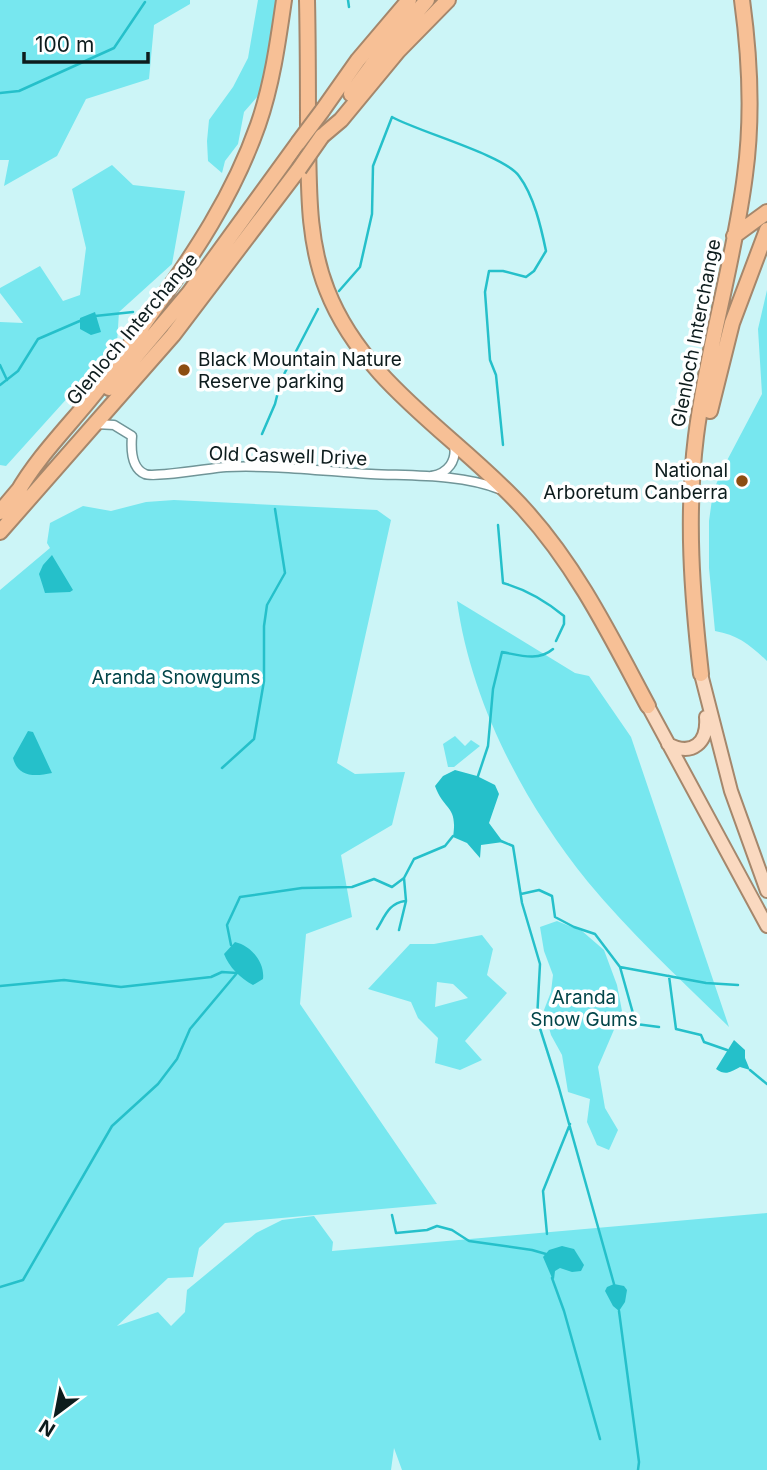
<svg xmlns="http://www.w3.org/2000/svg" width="767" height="1470" viewBox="0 0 767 1470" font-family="Inter,sans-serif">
  <rect width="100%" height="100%" fill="#ccf5f7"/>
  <!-- green -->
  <path fill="#77e7ef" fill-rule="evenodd" d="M0 0H190V4L154 25 149 79 86 99 57 156 4 186 9 160H0Z
    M258 0H278L268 62 258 96 244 112 238 144 225 161 222 173 208 161 207 141 209 120 233 87 248 58Z
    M112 165 133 185 185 191 172 264 119 312 117 343 6 466 0 465V322L23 323 0 293V288L40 266 63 301 80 295 86 248 72 189Z
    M767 290V661C750 645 738 635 715 631L709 568V521L713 492 722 470 762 394 758 329Z
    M174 500 377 510 391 520 337 763 355 774 405 772 392 825 341 855 352 917 306 934 300 1004 437 1204 225 1223 199 1248 193 1277 168 1278 117 1326 158 1312 171 1326 185 1312 187 1290 256 1233 282 1220 314 1216 333 1242 332 1251 767 1213V1470H402L394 1448 391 1470H0V590L50 548 47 543 50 523 83 506 111 511 146 502Z
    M457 601 575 673 589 676 631 737 729 1027C681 980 631 934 588 882 524 803 471 703 457 601Z
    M455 736 465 746 471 740 480 746 454 767H448L443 744Z
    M557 921 582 931 604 950 617 985 622 1011 598 1067 605 1108 618 1130 609 1150 597 1145 587 1122 590 1099 568 1092 562 1055 551 1035 544 1010 551 992 553 975 544 951 540 927Z
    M482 935 493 949 487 975 507 993 465 1041 482 1060 460 1070 435 1063 438 1038 418 1018 411 1002 368 989 410 944H434ZM437 982 453 984 468 998 435 1007Z"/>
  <!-- water -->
  <path fill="#25c0ca" d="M95 312 101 332 91 335 80 329V318Z
    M52 555 73 590 70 592 45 593 39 574 43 565Z
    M28 731 33 732 52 773C34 777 18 777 13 758Z
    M455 770 477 776 495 785 499 794 489 823 503 842 481 845 480 858 467 843 453 837C458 805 444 811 435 786L443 776Z
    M235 942C252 946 265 963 263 979L253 985C240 978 229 967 224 954Z
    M734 1040 745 1050V1058L750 1070 740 1067C730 1072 726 1076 716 1069Z
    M562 1246 574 1249 584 1265 581 1271 572 1272 560 1268 555 1271 554 1279 552 1278 543 1257 549 1250Z
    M614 1284 624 1286 627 1290 625 1302 619 1311 613 1306 605 1291 607 1287Z"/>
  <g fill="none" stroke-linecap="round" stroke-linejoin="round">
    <!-- stream -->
    <path stroke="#25c0ca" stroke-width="2.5" d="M348 0 349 7
      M0 93 19 91 114 48 145 2
      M339 291 360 267 372 214 373 166 392 117C419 132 504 155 519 176 534 196 541 227 546 251L534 271 526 277 503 271H489L485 292 490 360 496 375 503 445
      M95 316 133 312
      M0 365 7 380
      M0 385 18 371 38 339 82 320
      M262 434 275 404 281 380 318 309
      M498 525 503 583C525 589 547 602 564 616V624L556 641
      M222 768 254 739 264 681V626L267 605 285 573 275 509
      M477 779 488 746 493 689 502 652C519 655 538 662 553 649
      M501 841 513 846 522 903 540 964 537 1019 559 1088 614 1284
      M521 894 539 890 552 896 555 917 574 927 595 934 620 967 706 983 738 985
      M377 929C385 916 389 903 405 901
      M399 930 406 901 404 878
      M231 945 227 925 240 897 302 888 352 887 374 879 392 887 404 878 414 859 445 846 453 836
      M620 967 636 1024 659 1027
      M669 976 676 1029 701 1035 704 1042 727 1050
      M0 986 64 980 121 987 211 977 222 972 237 973
      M750 1070 767 1084
      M392 1215 396 1233 427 1230 437 1226 452 1230 469 1241 532 1250 546 1254
      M547 1234 543 1191 570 1124
      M552 1278 564 1311 600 1439
      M0 1287 23 1280 112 1126 158 1084 177 1059 190 1029 237 973
      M619 1311 639 1462 638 1470"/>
    <defs>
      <path id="minor" d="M96 424 114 425 132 436C131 448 131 468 145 474 153 478 211 468 226 467 274 465 323 471 371 474 412 476 460 474 499 489
        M432 476C448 473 457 461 454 445"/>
      <path id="primary" d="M701 674 731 791 767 891
        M648 706 767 926
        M668 744C693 757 708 742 706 717"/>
      <path id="motorway" d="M307 0C308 44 308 88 308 133 309 186 307 240 327 290 364 385 458 436 524 509 577 567 611 637 648 706
        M351 94 373 64 427 0
        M322 111 358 60 409 0
        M322 136 341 120 398 51 448 0
        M734 236 767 212
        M109 388 189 293 298 143
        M710 411 732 323 767 230
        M17 493C38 456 69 426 96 392 115 368 133 340 151 314 194 254 233 196 258 125 272 85 278 42 284 0
        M0 512 21 487
        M0 532 173 335 299 169
        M701 674C692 594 686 517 696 436 707 348 734 263 745 175 753 116 750 58 742 0"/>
    </defs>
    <!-- minor casing -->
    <use href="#minor" stroke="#709598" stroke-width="11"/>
    <!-- primary casing -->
    <use href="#primary" stroke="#a5876c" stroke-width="16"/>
    <!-- motorway casing -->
    <use href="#motorway" stroke="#a5876c" stroke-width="18"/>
    <!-- minor -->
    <use href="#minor" stroke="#fff" stroke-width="8"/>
    <!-- primary -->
    <use href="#primary" stroke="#fad9c0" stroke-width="12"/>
    <!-- motorway -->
    <use href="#motorway" stroke="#f7c096" stroke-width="14"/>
    <defs>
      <path id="motorway-bridge" d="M298 143 322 111
        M299 169 322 136"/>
    </defs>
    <!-- motorway-bridge casing -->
    <use href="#motorway-bridge" stroke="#a5876c" stroke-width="18" stroke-linecap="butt"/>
    <!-- motorway-bridge -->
    <use href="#motorway-bridge" stroke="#f7c096" stroke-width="14"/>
  </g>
  <!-- markers -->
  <g fill="#8c4d11" stroke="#fff" stroke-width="2.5">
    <circle cx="184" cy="370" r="7"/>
    <circle cx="742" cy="481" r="7"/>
  </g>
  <g text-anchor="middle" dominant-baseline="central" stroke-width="7" stroke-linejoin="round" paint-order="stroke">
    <!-- street labels -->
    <g font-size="19" fill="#0d1c1d" stroke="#fff">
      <text transform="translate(132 329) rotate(-50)">Glenloch Interchange</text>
      <text transform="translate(696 333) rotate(-79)">Glenloch Interchange</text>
      <text transform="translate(288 456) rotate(2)">Old Caswell Drive</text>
    </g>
    <!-- poi labels -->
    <g font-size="19" fill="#0d1c1d" stroke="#fff" text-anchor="start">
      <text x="198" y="359">Black Mountain Nature<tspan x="198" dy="22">Reserve parking</tspan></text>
      <text x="728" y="470" text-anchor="end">National<tspan x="728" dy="22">Arboretum Canberra</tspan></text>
    </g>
    <!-- park labels -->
    <g font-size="19" fill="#024549" stroke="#fff">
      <text x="176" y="677">Aranda Snowgums</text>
      <text x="584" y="997">Aranda<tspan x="584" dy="22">Snow Gums</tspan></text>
    </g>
  </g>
  <!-- north arrow -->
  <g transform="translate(56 1414) rotate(212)" stroke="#ffffff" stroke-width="5" paint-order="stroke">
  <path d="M0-5L12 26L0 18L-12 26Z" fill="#0d1c1d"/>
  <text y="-10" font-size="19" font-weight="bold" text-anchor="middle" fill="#0d1c1d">N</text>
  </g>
  <!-- scale -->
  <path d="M24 52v10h124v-10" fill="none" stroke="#0d1c1d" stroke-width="3.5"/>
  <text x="35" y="52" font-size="21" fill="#0d1c1d" stroke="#ffffff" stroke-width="5" paint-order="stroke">100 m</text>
</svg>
